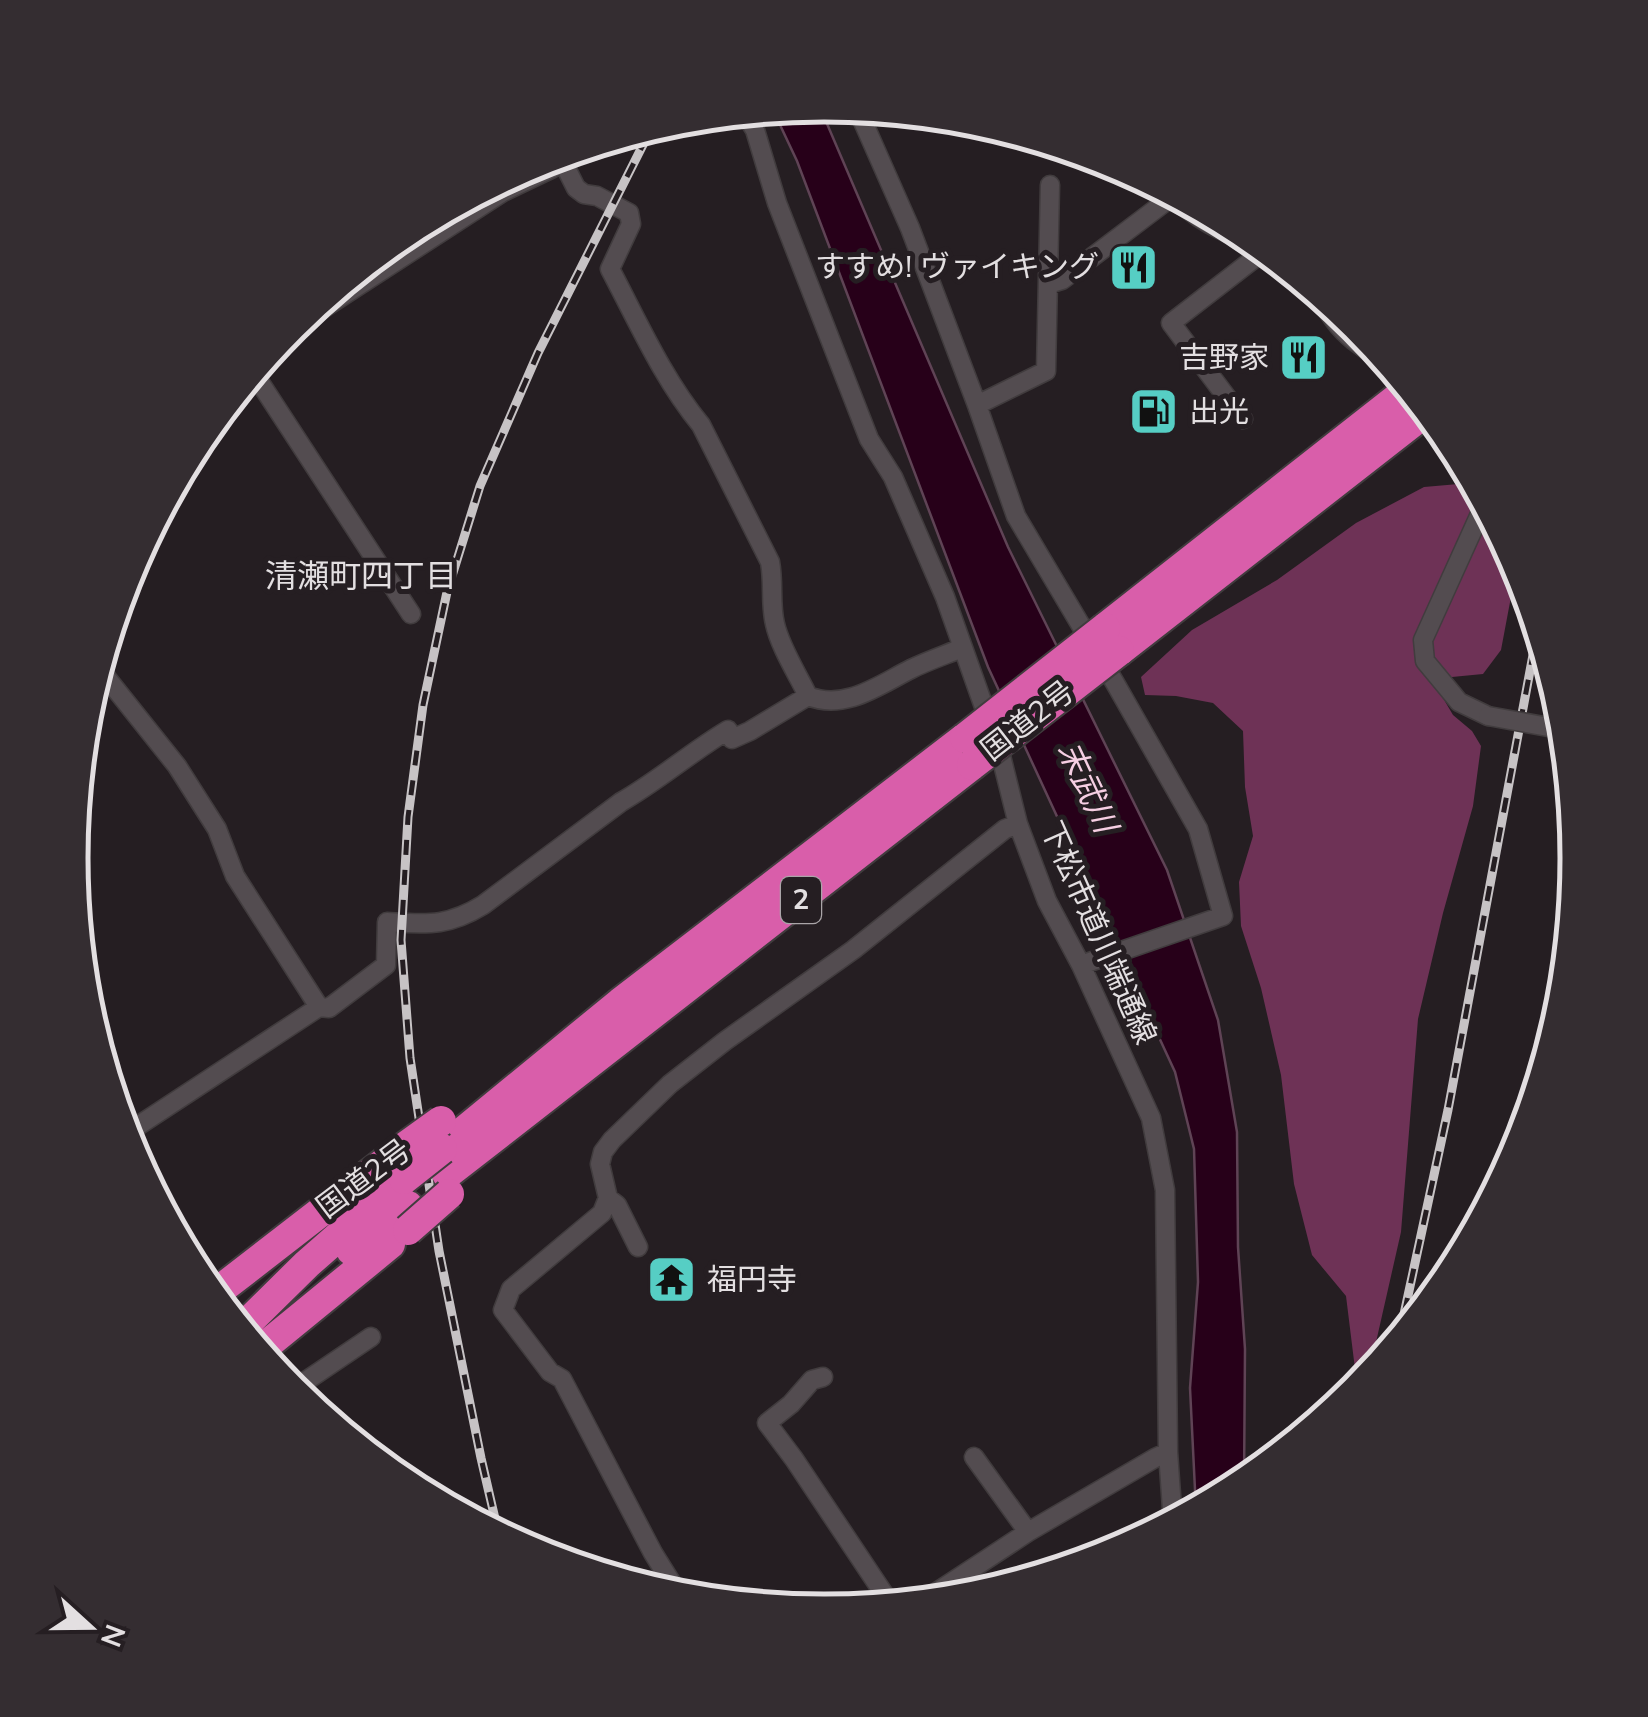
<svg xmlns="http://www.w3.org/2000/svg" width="1648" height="1717" viewBox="0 0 1648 1717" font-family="'Nunito Sans','Noto Sans JP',sans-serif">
  <rect width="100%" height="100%" fill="#251e22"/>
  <!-- forest -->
  <path fill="#6e3256" d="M1470 483 1475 486 1517 565 1501 650 1483 674 1452 677 1443 698 1453 715 1472 731 1481 746 1473 806 1443 913 1418 1019 1401 1232 1374 1351V1371L1354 1394 1355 1369 1346 1296 1312 1255 1294 1184 1281 1075 1261 988 1241 926 1239 882 1253 836 1245 787 1243 731 1213 703 1176 696 1145 695 1141 677 1192 630 1277 580 1356 523 1424 487Z"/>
  <!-- water -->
  <path fill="#270019" stroke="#5f4355" stroke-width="2.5" d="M819 105 1008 547 1167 870 1218 1020 1237 1132 1238 1247 1245 1349 1244 1485 1196 1510 1190 1388 1198 1282 1194 1149 1175 1072 988 667 797 161 773 110Z"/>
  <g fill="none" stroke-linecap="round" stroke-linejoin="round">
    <defs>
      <path id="street" d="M857 108 910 228 977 405 1016 516 1115 683 1198 829 1223 916 1081 965
        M744 112 755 130 777 203 869 439 893 477 945 597 1000 752 1018 824 1047 901 1081 965 1151 1118 1165 1190 1168 1452 1173 1523
        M563 162 576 188 584 194 597 196 629 213 631 224 610 269C638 322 663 379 701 425L770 562C774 583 770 604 775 624 780 647 798 675 808 696
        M1172 194C1197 223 1227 233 1261 247
        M1049 284 1062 280 1173 196
        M1319 294C1327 312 1338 328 1353 340 1362 347 1371 352 1378 360
        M284 334 503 192 551 169 588 146
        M253 372 411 614
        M977 405 1046 371 1050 185
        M1243 419 1171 323 1255 258 1260 246
        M1485 503 1423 640 1425 661 1459 702 1488 716
        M98 667 177 766 217 829 235 876 319 1007
        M124 1135 319 1007 329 1008 386 965 387 922C427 924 447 927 483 905L621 802C658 781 691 752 728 730L732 739 750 731 808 696C845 711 879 685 911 669 927 661 945 655 962 648
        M608 1198 602 1213 511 1289 503 1310 550 1372 562 1379 653 1553 681 1598
        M638 1247 617 1205 608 1198 600 1164 603 1152 612 1140 670 1084 725 1041 853 950 1005 829 1018 824
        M823 1377 812 1380 791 1404 767 1423 794 1459 892 1606
        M291 1391 371 1337
        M974 1457 1028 1532
        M920 1603 1028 1532 1155 1458 1168 1452"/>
      <path id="highway" d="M1105 628 1409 389
        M1119 651 1427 411
        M442 1149 620 1003 965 738
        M447 1174 972 765
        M351 1250 408 1206
        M212 1296 398 1152
        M240 1330 307 1264 404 1179
        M258 1352 390 1244"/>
    </defs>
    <!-- street casing -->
    <use href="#street" stroke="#413c3e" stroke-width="21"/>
    <!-- highway casing -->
    <use href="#highway" stroke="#413c3e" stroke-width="34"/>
    <!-- street -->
    <use href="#street" stroke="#534c50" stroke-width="18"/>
    <!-- highway -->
    <use href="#highway" stroke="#d95eaa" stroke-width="30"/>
    <defs>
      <path id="rail" d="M1398 1342 1448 1110 1538 628
        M499 1536 481 1458 439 1251 410 1058 401 940 408 817 423 705 447 592 480 486 538 353 652 127"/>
    </defs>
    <!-- rail casing -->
    <use href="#rail" stroke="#c7c3c5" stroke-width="9"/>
    <!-- rail -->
    <use href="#rail" stroke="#251e22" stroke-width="5" stroke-dasharray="15" stroke-linecap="butt"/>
    <defs>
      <path id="street-bridge" d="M1378 360 1432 416
        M1488 716 1565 730"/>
      <path id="highway-bridge" d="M965 738 1105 628
        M972 765 1119 651
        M398 1152 441 1121
        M404 1179 442 1149
        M408 1230 449 1194"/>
    </defs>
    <!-- street-bridge casing -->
    <use href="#street-bridge" stroke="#413c3e" stroke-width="21" stroke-linecap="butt"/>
    <!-- highway-bridge casing -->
    <use href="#highway-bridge" stroke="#413c3e" stroke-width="34" stroke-linecap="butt"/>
    <!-- street-bridge -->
    <use href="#street-bridge" stroke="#534c50" stroke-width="18"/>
    <!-- highway-bridge -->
    <use href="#highway-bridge" stroke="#d95eaa" stroke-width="30"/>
  </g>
  <!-- icons -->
  <defs>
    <symbol id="restaurant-square" viewBox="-11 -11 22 22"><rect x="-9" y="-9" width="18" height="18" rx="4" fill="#56cec4" stroke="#251e22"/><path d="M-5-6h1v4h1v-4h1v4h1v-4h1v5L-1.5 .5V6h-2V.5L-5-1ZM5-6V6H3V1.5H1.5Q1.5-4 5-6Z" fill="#111"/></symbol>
    <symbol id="fuel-square" viewBox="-11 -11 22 22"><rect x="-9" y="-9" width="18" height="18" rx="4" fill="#56cec4" stroke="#251e22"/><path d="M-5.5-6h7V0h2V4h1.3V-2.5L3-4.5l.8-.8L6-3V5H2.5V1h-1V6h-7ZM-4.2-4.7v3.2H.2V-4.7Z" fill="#111"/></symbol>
    <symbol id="temple-square" viewBox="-11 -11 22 22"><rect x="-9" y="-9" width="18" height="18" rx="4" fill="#56cec4" stroke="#251e22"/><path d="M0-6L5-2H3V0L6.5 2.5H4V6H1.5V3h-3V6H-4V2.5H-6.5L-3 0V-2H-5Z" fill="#111"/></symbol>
  </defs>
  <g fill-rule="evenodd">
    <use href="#restaurant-square" x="1106" y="240" width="55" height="55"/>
    <use href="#restaurant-square" x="1276" y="330" width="55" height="55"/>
    <use href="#fuel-square" x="1126" y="384" width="55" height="55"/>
    <use href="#temple-square" x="644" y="1252" width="55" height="55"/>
  </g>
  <g text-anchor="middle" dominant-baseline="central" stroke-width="10" stroke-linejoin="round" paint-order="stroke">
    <!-- shield labels -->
    <rect fill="#251e22" stroke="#aaa5a8" stroke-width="2.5" x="781" y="877" width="40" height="46" rx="8"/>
    <g font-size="28" font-weight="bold" fill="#e3dfe1">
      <text x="801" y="900">2</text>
    </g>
    <!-- poi labels -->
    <g font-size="30" fill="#e3dfe1" stroke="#251e22" text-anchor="end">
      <text x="1099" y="267">すすめ! ヴァイキング</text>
      <text x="1269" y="358">吉野家</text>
      <text x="1189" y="412" text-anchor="start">出光</text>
      <text x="707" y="1280" text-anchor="start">福円寺</text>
    </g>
    <!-- street labels -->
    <g font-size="30" fill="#e3dfe1" stroke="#251e22">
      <text transform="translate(1028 721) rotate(-38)">国道2号</text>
      <text transform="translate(1098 933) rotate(66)">下松市道川端通線</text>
      <text transform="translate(364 1179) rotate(-37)">国道2号</text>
    </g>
    <!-- neighbourhood labels -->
    <g font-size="32" fill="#e3dfe1" stroke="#251e22">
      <text x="361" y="576">清瀬町四丁目</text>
    </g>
    <!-- water labels -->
    <g font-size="32" font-style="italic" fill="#f6cfe3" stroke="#251e22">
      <text transform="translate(1087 787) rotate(65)">末武川</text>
    </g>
  </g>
  <!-- crop -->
  <path d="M0 0H1648V1717H0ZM88 858a736 736 0 1 1 1472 0a736 736 0 1 1-1472 0Z" fill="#342d31" fill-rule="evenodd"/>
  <path fill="none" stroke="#e3dfe1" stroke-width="5" d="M88 858a736 736 0 1 1 1472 0a736 736 0 1 1-1472 0Z"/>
  <!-- north arrow -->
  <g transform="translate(90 1627) rotate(111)" stroke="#251e22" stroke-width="8" paint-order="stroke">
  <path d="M0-8L18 38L0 25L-18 38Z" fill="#e3dfe1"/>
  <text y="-15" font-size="28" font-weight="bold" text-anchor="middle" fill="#e3dfe1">N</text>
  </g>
</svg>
